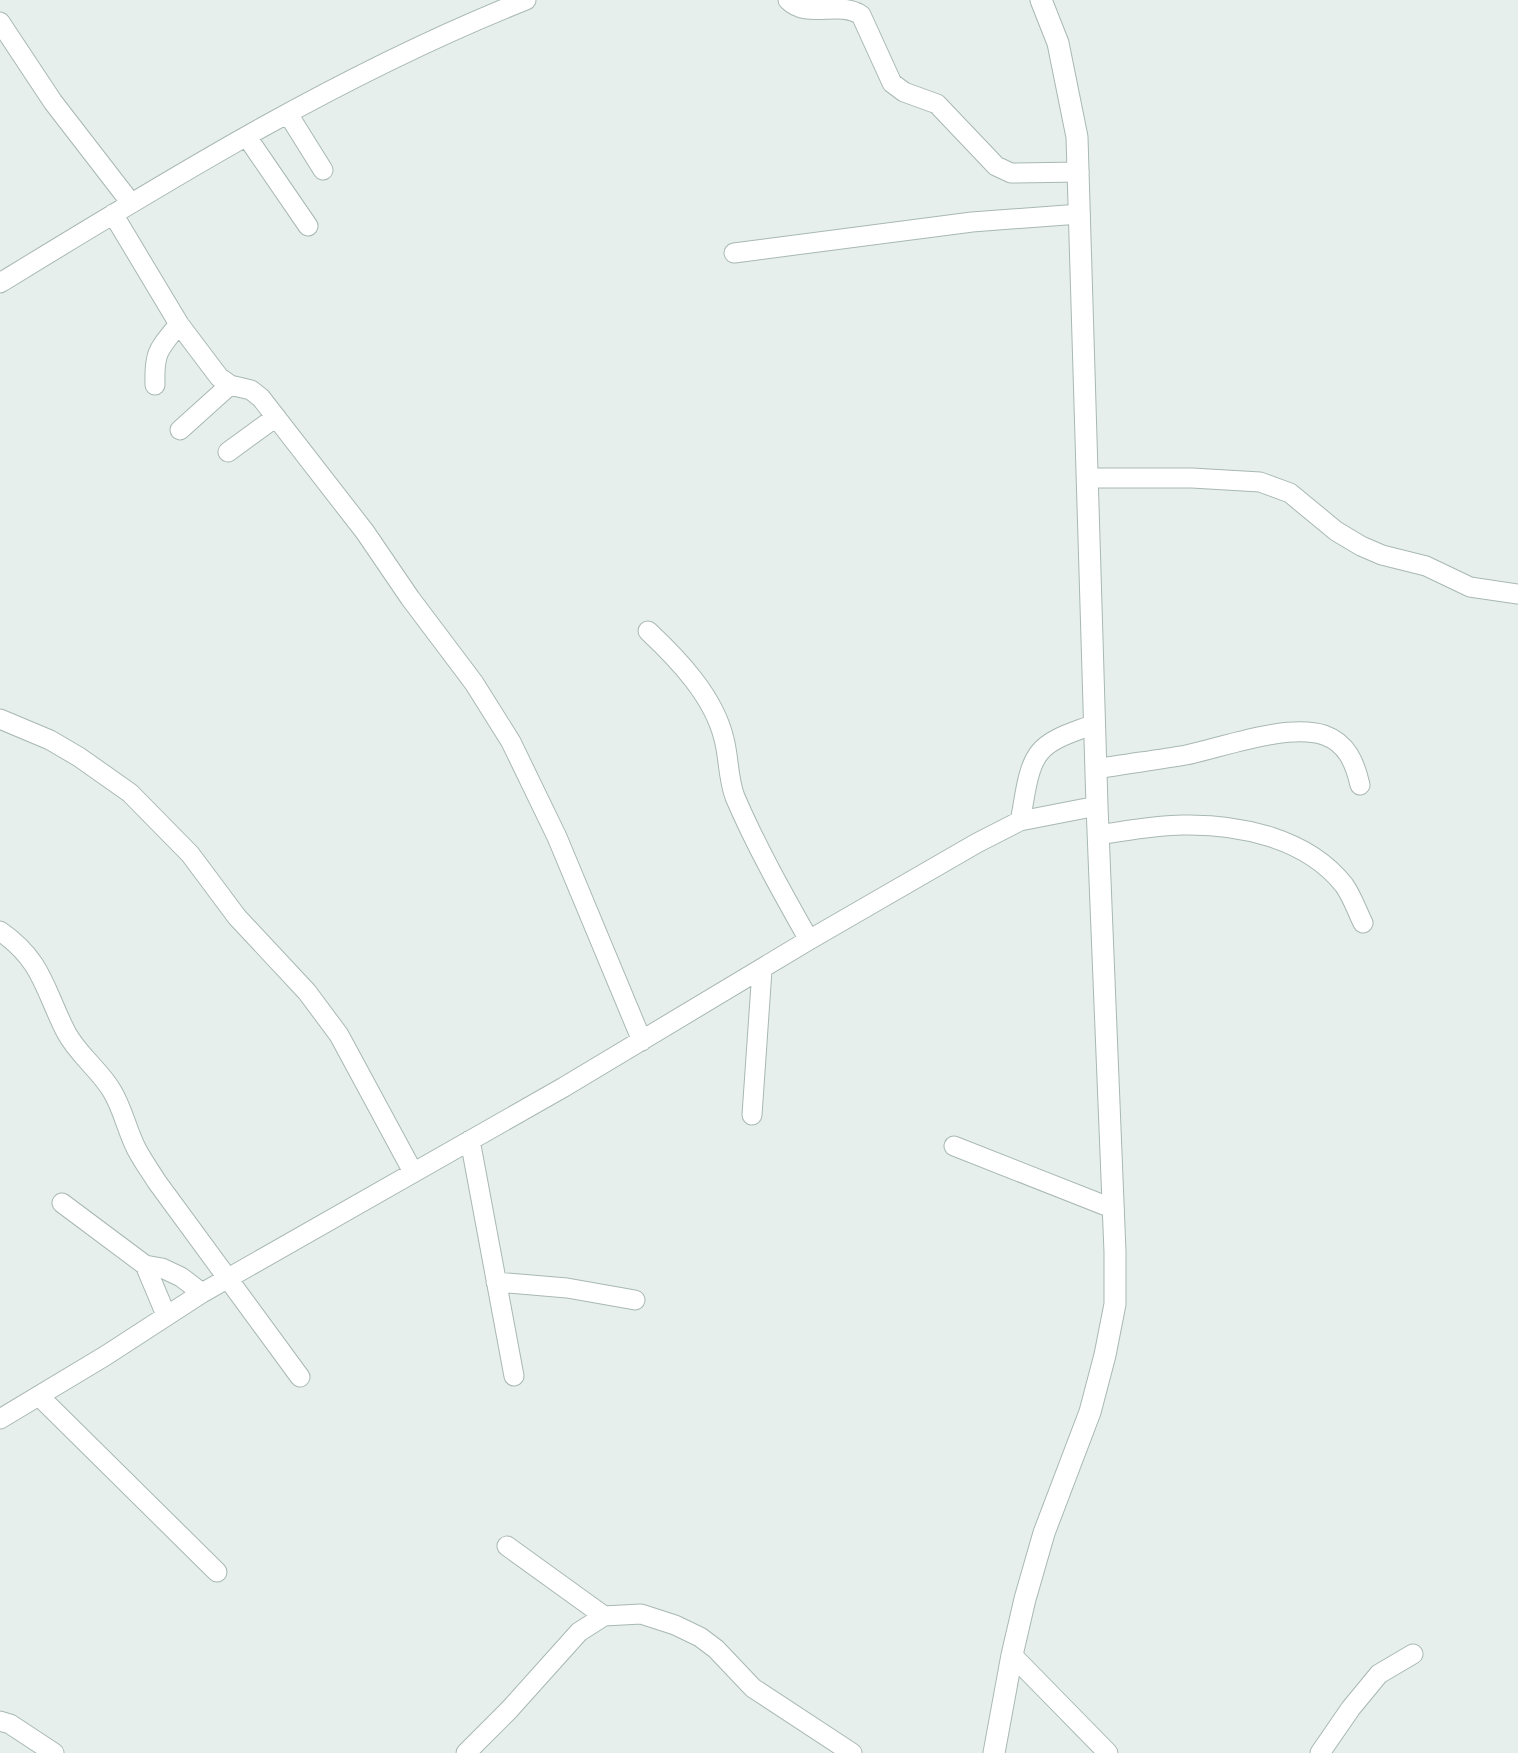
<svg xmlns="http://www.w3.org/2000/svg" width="1518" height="1753" viewBox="0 0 1518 1753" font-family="'Golos Text',sans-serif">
  <rect width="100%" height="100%" fill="#e6efeb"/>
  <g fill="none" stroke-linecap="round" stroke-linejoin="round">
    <defs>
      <path id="minor" d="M788 0C808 20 838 0 861 15L892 83 904 92 937 104 996 166 1011 173 1079 172
        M0 22 53 102 131 203
        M288 114 323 170
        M247 137 308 226
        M113 214 179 324 219 377 230 385 251 390 261 398 365 532 410 598 474 683 511 742 557 837 642 1041
        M734 253 972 222 1080 214
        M0 283C170 179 340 74 526 0
        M155 385C154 352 158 350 179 324
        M180 430 230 385
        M228 452 276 417
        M1088 478H1192L1260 482 1290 493 1336 531 1361 546 1382 555 1426 566 1470 587 1518 594
        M648 631C679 660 714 697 724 739 729 758 728 779 735 797 756 846 783 894 809 940
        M0 719 50 740 79 757 130 793 190 854 237 917 307 992 339 1035 413 1172
        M1096 769C1126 764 1156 760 1186 755 1224 747 1288 723 1324 735 1347 743 1355 763 1360 785
        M1020 821C1025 800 1026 769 1040 752 1052 737 1078 731 1094 724
        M1098 835C1126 831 1155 825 1183 825 1240 824 1307 838 1344 885 1352 896 1357 911 1363 923
        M0 931C43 961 44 989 66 1032 78 1055 99 1069 112 1091 123 1109 127 1131 137 1150 143 1161 150 1171 157 1182L300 1377
        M752 1115 762 970
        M470 1140 514 1376
        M954 1146 1114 1209
        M62 1203 145 1265 162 1268 181 1277 202 1293
        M145 1265 166 1315
        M496 1282 567 1288 635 1300
        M40 1397 217 1572
        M0 1419 105 1356 202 1293 564 1087 809 940 977 843 1020 821 1097 806
        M507 1546 604 1616
        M1012 1655 1108 1753
        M0 1721 10 1724 54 1753
        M466 1753 509 1710 579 1632 604 1616 641 1614 675 1625 700 1637 716 1649 753 1688 852 1753
        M1320 1753 1351 1708 1379 1674 1413 1654"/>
      <path id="tertiary" d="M994 1753 1012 1655 1025 1599 1044 1533 1090 1412 1105 1355 1115 1304V1252L1097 806 1077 137 1058 43 1041 0"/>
    </defs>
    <!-- minor casing -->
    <use href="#minor" stroke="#a8b8b2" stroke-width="21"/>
    <!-- tertiary casing -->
    <use href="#tertiary" stroke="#a8b8b2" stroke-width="23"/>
    <!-- minor -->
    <use href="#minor" stroke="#fff" stroke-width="19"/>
    <!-- tertiary -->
    <use href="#tertiary" stroke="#fff" stroke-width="21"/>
  </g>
</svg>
